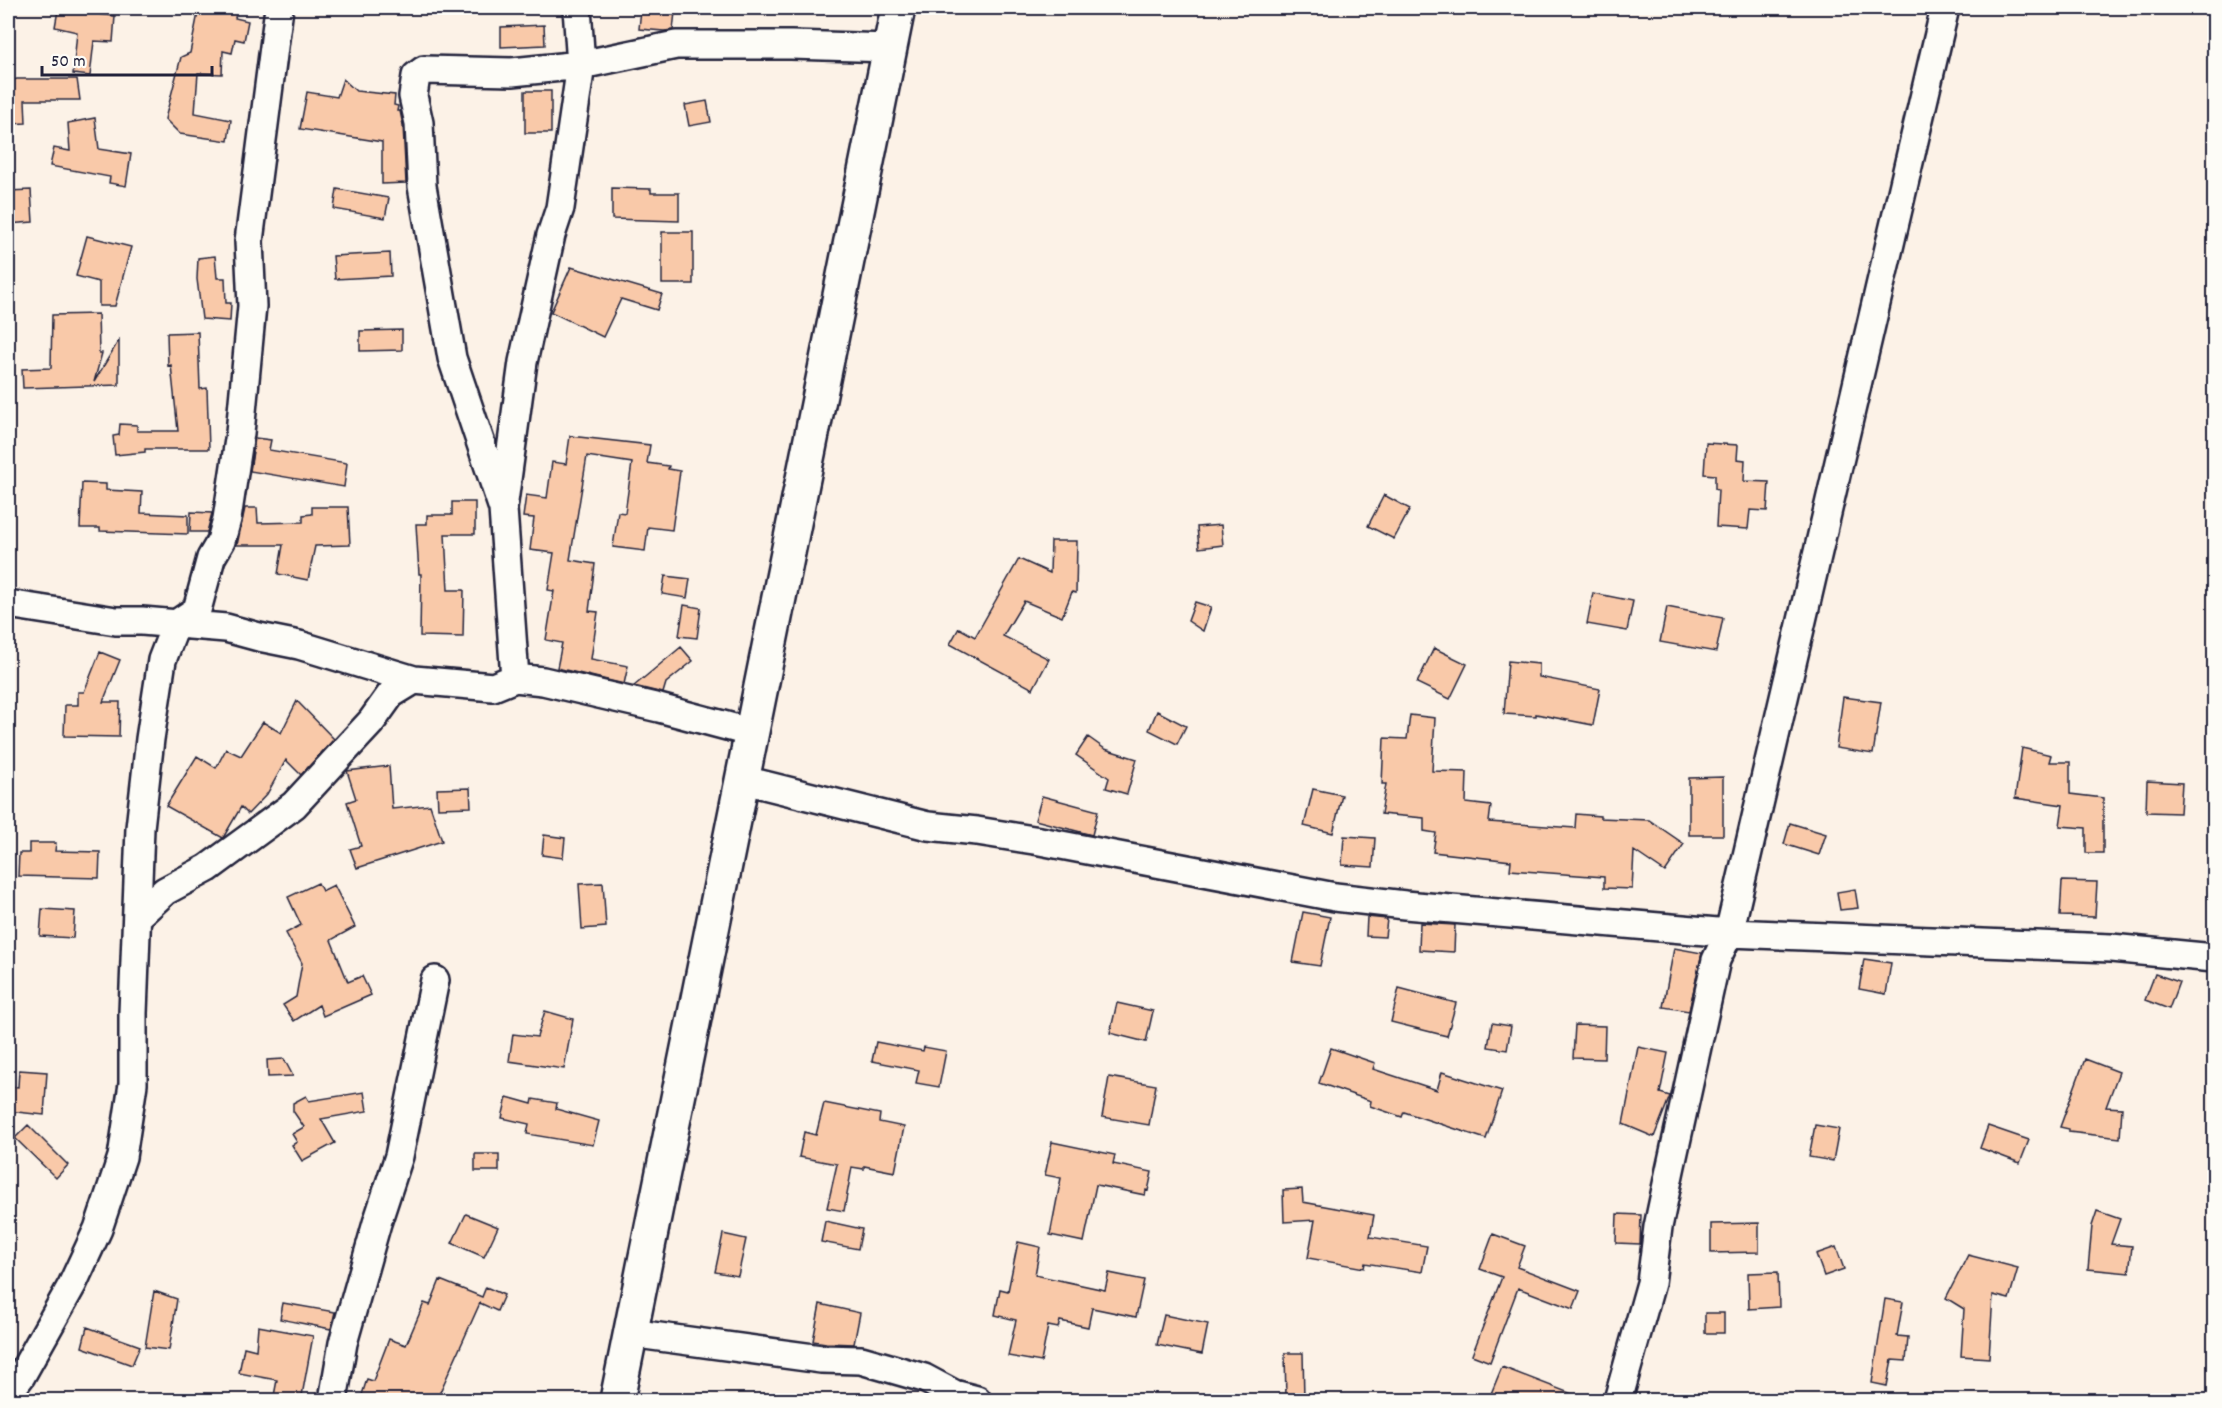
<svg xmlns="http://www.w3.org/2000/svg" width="2222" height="1408" viewBox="0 0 2222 1408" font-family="Dekko,sans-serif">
  <rect width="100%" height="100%" fill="#fcf2e7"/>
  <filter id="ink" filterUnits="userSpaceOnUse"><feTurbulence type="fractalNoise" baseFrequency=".0167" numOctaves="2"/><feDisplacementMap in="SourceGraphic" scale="12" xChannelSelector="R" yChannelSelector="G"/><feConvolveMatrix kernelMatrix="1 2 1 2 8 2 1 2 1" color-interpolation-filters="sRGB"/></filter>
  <g filter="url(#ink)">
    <!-- building -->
    <path fill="#f9c9a9" stroke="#22223b" stroke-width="1.5" d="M199 8H237L235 18 248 21 244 41 235 39 232 53 223 51 222 74 198 73 195 113 231 120 228 141 180 134 165 119 181 57 190 53Z
      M641 9 675 12 673 30 664 31 639 29Z
      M58 10 115 16 113 42 94 41 90 76 73 74 77 32 55 27Z
      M544 25 545 45 501 47V27Z
      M17 79H77L80 100H25L26 123 9 124 8 81Z
      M343 79 356 91 395 95 394 105 398 106 397 111H400L403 125 406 183 382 184V142L300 129 307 92 337 97Z
      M525 91H551V133H525Z
      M707 101 711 122 689 126 685 105Z
      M95 118 99 149 131 154 126 186 109 183 110 177 50 166 54 148 70 151 68 123Z
      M612 188 651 189V193H679V221L612 219Z
      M337 189 389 198 385 218 334 209Z
      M31 190 33 222 8 224V191Z
      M662 232H693V284H662Z
      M87 236 131 247 115 306H99V282L76 276Z
      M390 253 391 276 335 279 333 256Z
      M215 256 217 278H225L226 303H231L230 321 202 319 197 279 198 258Z
      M571 267 662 294 657 310 621 299 603 337 551 312Z
      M98 314 99 353H102L94 382 119 340V385L23 388 22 369 51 368 52 315Z
      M402 330V350L360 351V331Z
      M198 332 200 389 207 388 209 449H145V452L115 455 113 436 119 435 120 424 137 425V431H178L171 365 168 366 167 333Z
      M570 436 650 445 647 463 669 466 668 469 680 471 672 530 648 527 645 551 613 547 618 512 625 513 632 463 587 456 570 560 595 564 589 611 598 612 591 659 628 666 624 684 557 668 562 643 546 640 554 591 548 590 554 553 530 550 534 518 523 517 526 495 547 498 552 462 566 464Z
      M255 438 271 440 269 450 347 463 344 487 250 471Z
      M1706 443 1738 445 1737 459 1745 460 1744 481 1769 482 1767 511 1750 510 1748 529 1716 527 1718 490 1715 489V475L1704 474Z
      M82 483 106 484V490L142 492 141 513 188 515V534L100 531V528H80Z
      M1384 495 1410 509 1394 539 1368 526Z
      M452 502H475V534H445L448 590H464L463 637 420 636 421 574H419L416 524H427V515H452Z
      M312 507H348L350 545 315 546 308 580 278 574 283 545H237L245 508H257L258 523 303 522V515L312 514Z
      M191 512 212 513 207 532H190Z
      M1221 525 1223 545 1199 548 1197 527Z
      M1051 541H1077L1076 593 1072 592 1062 617 1024 601 1003 636 1049 659 1033 689 950 644 959 628 975 637 1019 559 1050 573Z
      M665 576 690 579 687 598 662 594Z
      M1593 593 1633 601 1627 631 1587 624Z
      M1195 602 1211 607 1203 631 1188 621Z
      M684 605 701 608 697 638 679 636Z
      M1667 607 1723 618 1716 652 1660 642Z
      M681 647 693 661 666 683 663 693 634 686Z
      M1434 648 1467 664 1450 699 1417 683Z
      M100 652 120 660 103 702H120L119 737 64 736 65 705H78V692H84Z
      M1508 661 1539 664V677L1600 689 1593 725 1536 714V716L1504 714Z
      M1843 697 1881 702 1873 754 1836 748Z
      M297 701 334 739 301 775 286 760 267 794 248 814 241 807 223 838 166 806 197 756 216 768 226 749 241 756 263 722 281 733Z
      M1157 711 1186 726 1177 744 1149 730Z
      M1410 715 1435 718 1432 771 1467 772 1466 803 1491 806 1489 822 1575 828 1576 814 1600 816V818L1649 820 1684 844 1665 872 1634 851 1632 889 1604 888V877L1510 870 1511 861 1433 852 1436 833 1424 831V818L1381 814 1386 784H1382L1384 738 1407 739Z
      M1088 737 1105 749 1137 759 1127 794 1106 788 1109 778 1076 755Z
      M2022 748 2051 755 2049 762H2070V794L2103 798V853H2086V828L2060 826 2063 805 2015 798Z
      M389 766 392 809 430 805 442 841 357 868 350 849 361 846 347 802 356 799 347 771Z
      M1723 777V835H1689V778Z
      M2147 781 2182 783 2180 813 2146 812Z
      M470 788 471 807 438 808 437 789Z
      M1313 789 1342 795 1333 833 1304 826Z
      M1042 796 1098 811 1092 835 1035 820Z
      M1790 823 1826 834 1819 855 1784 844Z
      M544 835 565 838 563 858 542 855Z
      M1344 836 1375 838 1373 867 1342 865Z
      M29 843H56L55 851 100 852 99 878 18 876 19 853H29Z
      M2062 881 2097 882 2095 917 2060 916Z
      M318 883 322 891 334 885 355 927 331 940 348 982 362 976 371 995 323 1016 319 1005 294 1021 283 1005 296 997 302 963 286 933 301 925 288 897Z
      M603 883 606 927 582 929 579 884Z
      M1855 889 1858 908 1840 910 1837 892Z
      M42 909 75 911 73 938 40 936Z
      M1303 912 1330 917 1320 966 1293 962Z
      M1367 917 1387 919 1385 937 1366 936Z
      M1420 923 1455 925 1454 952 1419 950Z
      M1674 948 1702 953 1689 1011 1663 1007Z
      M1864 959 1891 963 1886 994 1859 989Z
      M2155 974 2179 982 2169 1009 2145 1000Z
      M1399 988 1456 1003 1447 1036 1391 1022Z
      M1117 1003 1153 1011 1146 1042 1110 1033Z
      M545 1011 573 1019 564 1069 509 1061 513 1034 537 1037Z
      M1492 1023 1511 1026 1507 1050 1488 1047Z
      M1575 1025 1605 1026 1604 1059 1573 1058Z
      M876 1042 923 1051 924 1047 946 1051 939 1087 916 1083 919 1070 872 1061Z
      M1638 1047 1668 1053 1660 1093 1670 1096 1654 1137 1623 1124Z
      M1331 1048 1375 1063 1373 1069 1437 1090 1442 1072 1502 1091 1486 1139 1404 1112 1402 1117 1370 1106 1371 1101 1319 1083Z
      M284 1059 293 1076 268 1077 267 1060Z
      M2085 1059 2119 1072 2106 1107 2122 1108 2120 1138 2069 1132V1129L2060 1127Z
      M19 1070 47 1072 44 1115 8 1111V1086L18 1087Z
      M1109 1077 1156 1085 1149 1125 1102 1117Z
      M364 1092 367 1111 321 1119 335 1143 302 1161 292 1145 297 1142 292 1134 304 1127 293 1111V1103L306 1096 309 1101Z
      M507 1097 532 1104 533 1099 557 1103 556 1109 599 1121 593 1145 527 1134 529 1124 502 1118Z
      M824 1103 880 1114 879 1122 904 1127 895 1172 864 1166V1169L852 1167 844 1211 827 1208 837 1164 799 1157 804 1132 816 1135Z
      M28 1125 68 1165 56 1178 15 1138Z
      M1815 1125 1839 1129 1833 1161 1809 1157Z
      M1988 1126 2029 1140 2020 1163 1980 1148Z
      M1052 1142 1115 1155 1113 1164 1152 1172 1148 1191 1146 1190 1145 1195 1096 1185 1084 1242 1050 1235 1061 1178 1045 1175Z
      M475 1154H499V1171H475Z
      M1302 1189 1303 1202 1374 1215 1370 1237 1427 1246 1422 1272 1365 1263 1364 1268 1308 1258 1315 1220 1284 1222 1283 1190Z
      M2097 1211 2120 1219 2111 1244 2132 1246 2129 1273 2088 1269 2092 1226Z
      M466 1214 498 1227 484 1257 452 1243Z
      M1617 1214 1641 1215 1640 1244 1616 1243Z
      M825 1221 862 1229 858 1249 821 1242Z
      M1759 1223V1252L1711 1253V1224Z
      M723 1234 746 1239 738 1276 715 1272Z
      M1493 1234 1525 1246 1517 1267 1580 1291 1573 1309 1518 1288 1490 1362 1472 1355 1502 1277 1480 1269Z
      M1018 1242 1040 1247 1035 1275 1105 1290 1109 1273 1144 1280 1136 1317 1092 1308 1088 1327 1060 1321 1058 1328 1048 1326 1041 1362 1008 1356 1016 1320 995 1315 1000 1289 1008 1291Z
      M1836 1247 1844 1269 1824 1276 1816 1254Z
      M1968 1255 2018 1268 2009 1299 1993 1295 1989 1358 1961 1356 1964 1309 1946 1298Z
      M1778 1272 1779 1307 1749 1309 1748 1273Z
      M440 1280 482 1297 486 1287 504 1295 497 1311 480 1303 436 1401H360L367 1379 373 1381 389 1339 406 1345 424 1303 430 1305Z
      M154 1291 177 1299 169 1350 145 1347Z
      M1885 1299 1903 1302 1897 1336 1908 1337 1906 1361 1892 1360 1887 1386 1872 1383Z
      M283 1303 335 1312 331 1329 280 1319Z
      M820 1304 860 1313 854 1344 826 1343 813 1341Z
      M1705 1313H1724V1333H1705Z
      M1164 1315 1208 1324 1202 1354 1157 1345Z
      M258 1326 313 1336 301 1401H273L277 1380 239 1373 244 1347 256 1350Z
      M87 1327 140 1346 132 1365 82 1347Z
      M1285 1353H1303L1304 1399H1286Z
      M1502 1367 1585 1399V1401H1488Z"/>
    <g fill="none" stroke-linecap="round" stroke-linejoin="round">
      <defs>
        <path id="minor" d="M503 509 452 358 422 186 419 123 413 96 416 76 424 70 512 72 581 65 676 45H791L890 48
          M8 604 116 621H142L226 628 259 637 299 645 414 680
          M515 678 503 509 523 362 551 235 560 208 581 65 577 8
          M744 780 928 826 977 831 1040 841 1335 897 1405 905 1729 933 2111 948 2214 958
          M137 917 165 891 208 868 294 805 371 722 391 694 414 680 493 687 515 678 543 681 659 708 753 733
          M630 1333 821 1359 861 1360 924 1378 954 1394 977 1400
          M8 1393 21 1376 72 1285 98 1229 122 1157 133 1084V1013L140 828 150 739 162 660 176 624 197 610 211 558 221 541 227 519 240 433 252 306 249 241 279 8
          M333 1400 343 1343 377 1223 399 1156 435 980
          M1618 1400 1651 1283 1658 1227 1670 1170 1716 960 1729 933 1945 8"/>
        <path id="highway" d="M617 1400 898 8"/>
      </defs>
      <!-- minor casing -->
      <use href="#minor" stroke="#22223b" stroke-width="32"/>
      <!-- highway casing -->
      <use href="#highway" stroke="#22223b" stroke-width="38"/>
      <!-- minor -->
      <use href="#minor" stroke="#fdfcf7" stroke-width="27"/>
      <!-- highway -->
      <use href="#highway" stroke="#fdfcf7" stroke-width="33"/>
    </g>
  </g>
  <!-- margin -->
  <rect width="2222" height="1408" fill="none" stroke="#fdfcf7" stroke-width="30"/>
  <rect x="15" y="15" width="2192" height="1378" fill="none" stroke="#22223b" stroke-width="2" filter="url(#ink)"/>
  <!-- scale -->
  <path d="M42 66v9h170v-9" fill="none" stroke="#22223b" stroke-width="3"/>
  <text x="51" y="66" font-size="18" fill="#22223b" stroke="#fdfcf7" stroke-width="4.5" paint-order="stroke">50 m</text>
</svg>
